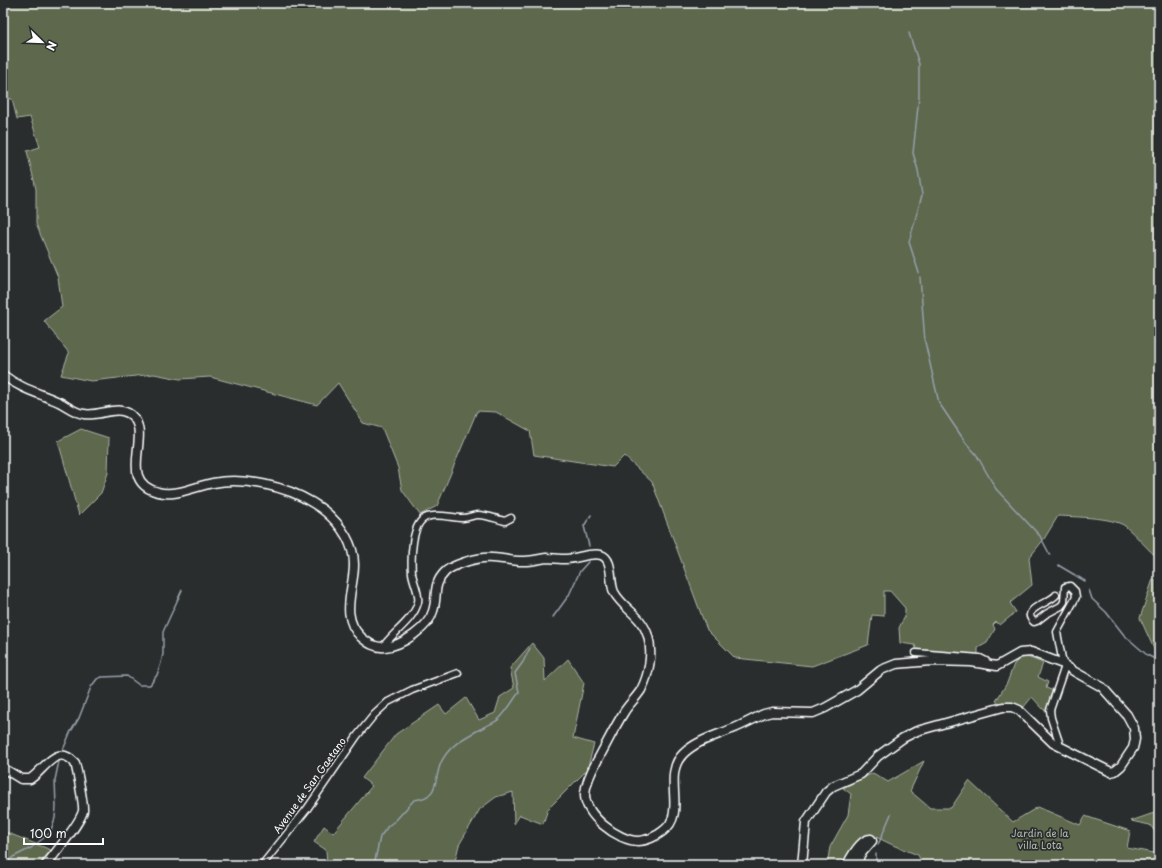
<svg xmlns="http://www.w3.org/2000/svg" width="1162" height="868" viewBox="0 0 1162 868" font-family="'Playpen Sans',sans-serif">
  <rect width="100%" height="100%" fill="#2a2d2e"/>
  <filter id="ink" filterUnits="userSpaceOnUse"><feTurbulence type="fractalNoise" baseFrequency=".025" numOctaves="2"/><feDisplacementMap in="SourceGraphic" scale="8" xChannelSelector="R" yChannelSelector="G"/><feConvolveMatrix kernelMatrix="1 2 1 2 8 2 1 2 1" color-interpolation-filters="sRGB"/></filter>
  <g filter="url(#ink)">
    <!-- green -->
    <path fill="#5d674e" stroke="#aeb3a6" d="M3 3H1159V559C1147 549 1137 536 1125 526 1112 517 1075 517 1058 516L1044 539 1029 558 1032 585 1010 603 1016 612 1000 625 996 622 993 625 995 629 987 643 978 648V655L917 651 915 645 900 643 899 628 905 615V608L890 591H884V616L872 615 868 645 812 666 735 658 707 630 652 482 624 456 613 467 534 455 530 431 496 412 477 411 437 506 420 515 402 490 398 468 382 428 363 423 338 383 317 405 210 377 180 379 154 374 91 381 61 375 69 353 44 321 62 307 58 277 36 224V189L27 151 40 147 30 117 17 119 12 99 3 97Z
      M81 429 109 438 108 473 101 493 79 515 58 441Z
      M1153 579 1157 580 1159 587 1158 602 1159 604V660L1140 618Z
      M532 643 544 658 545 681 568 659 584 683 573 738 594 744 587 770 548 809 543 824 520 815 514 824 513 792 496 797 480 809 459 845 454 865H327L326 850 314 842 324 826 333 833 372 786 362 778 396 734 439 705 446 714 466 698 479 720 495 713 500 697 514 688 510 668Z
      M1027 657 1043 663 1038 677 1048 682 1046 688 1054 691 1049 708 1044 710 1032 697 1023 708 1010 703 1001 704 996 701 1007 683 1014 664 1020 658Z
      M924 761 910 791 930 808H951L969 781 1013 822 1038 807 1080 825 1085 816 1130 831 1127 848 1159 854V865H919L921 861 918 855 895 846 874 836H869L843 865H827L830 847 848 815 851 794 843 788 873 773 888 782Z
      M1159 802V837L1150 825 1131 821 1154 813Z
      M3 831 51 850 38 865H3Z"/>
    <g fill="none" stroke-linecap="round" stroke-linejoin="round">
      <!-- stream -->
      <path stroke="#96a1ab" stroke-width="1.5" d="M909 33 919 64V97L913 153 918 170 922 195 909 242 919 273
        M920 277 925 342 939 403 966 443 976 454 996 489 1040 536 1050 555
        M589 546 584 526 591 515
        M1058 565 1085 581
        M1089 590 1092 599 1106 612 1124 635 1147 655 1159 661
        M553 617 569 595 580 571 588 562
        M63 750 70 733 79 718 91 687 97 679 102 677 127 676 139 685H150L157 675 161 663 163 654V632L182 590
        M878 845 891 814
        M876 854V865
        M4 865 13 857 31 848 50 833 55 818 56 807 55 780 59 761
        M374 865 380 837 388 826 396 820 414 800C438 798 434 783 440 765 448 744 468 736 486 726 490 724 496 722 499 719 507 711 513 701 519 692L515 673 523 662 530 648"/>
      <defs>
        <path id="street" d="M1056 595C1050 603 1019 609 1034 622L1037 621 1046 614 1061 606 1064 602 1065 587 1070 586 1075 591 1076 597 1057 632 1063 664
          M383 647C392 633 414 620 418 602 420 594 413 582 412 573 411 559 411 522 427 517 437 513 452 518 463 518 468 518 473 515 478 515 487 515 496 519 505 521L511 518
          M916 653 980 658 986 661 989 665
          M1058 746 1059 742 1051 718 1050 710 1065 666
          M262 865 307 809 357 736 374 715 388 702 412 690 458 673"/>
        <path id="secondary" d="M3 375C21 389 39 393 59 402 67 406 75 413 84 414 100 417 117 404 131 415 154 434 115 481 158 492 175 497 196 486 213 483 244 477 286 486 313 503 330 513 346 530 352 550 361 579 335 612 361 637 368 643 375 648 385 647 402 646 429 627 433 611 438 596 432 585 445 572 452 565 473 559 483 558 497 556 511 562 525 561 532 561 539 559 546 558 552 558 559 559 566 559 577 559 591 552 601 555 614 559 609 582 614 592 623 609 641 614 648 636 653 653 649 675 641 690 636 698 629 704 624 712 614 728 606 745 597 761 592 770 586 783 585 793 584 815 618 841 638 841 646 841 657 836 663 831 688 813 661 776 683 754 696 741 715 736 732 729 743 725 753 719 764 714L772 712 813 713 825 708 857 690 881 670 896 664 931 661 971 662 997 666 1020 653 1031 652 1063 664 1075 672 1102 687 1127 715 1134 728 1135 739 1134 744 1133 748 1121 766 1115 771 1111 772 1053 743 1019 710 1012 707H1003L917 731 903 738 878 756 861 774 833 786 826 792 806 822 802 865
          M3 768 21 779H30C44 771 56 742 75 763 77 770 84 805 83 811 80 824 54 854 46 865
          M847 865C851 857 861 838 871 839L872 841 860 855 857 865"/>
      </defs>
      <!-- street casing -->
      <use href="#street" stroke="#fff" stroke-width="9"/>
      <!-- secondary casing -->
      <use href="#secondary" stroke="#fff" stroke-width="11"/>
      <!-- street -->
      <use href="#street" stroke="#2a2d2e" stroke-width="6"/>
      <!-- secondary -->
      <use href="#secondary" stroke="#2a2d2e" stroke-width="8"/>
    </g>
  </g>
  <g text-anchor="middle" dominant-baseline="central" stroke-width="3.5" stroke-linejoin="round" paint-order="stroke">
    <!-- street labels -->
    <g font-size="10" fill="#fff" stroke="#2a2d2e">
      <text transform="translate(309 785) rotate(-54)">Avenue de San Gaetano</text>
    </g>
    <!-- park labels -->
    <g font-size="10" fill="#b6bbaf" stroke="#2a2d2e">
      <text x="1040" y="832">Jardin de la<tspan x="1040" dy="12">villa Lota</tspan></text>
    </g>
  </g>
  <!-- margin -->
  <rect width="1162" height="868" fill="none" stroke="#2a2d2e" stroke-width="16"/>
  <rect x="8" y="8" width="1146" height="852" fill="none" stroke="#fff" stroke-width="1.5" filter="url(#ink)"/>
  <!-- north arrow -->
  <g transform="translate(42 42) rotate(113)" stroke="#2a2d2e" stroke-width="3" paint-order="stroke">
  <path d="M0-3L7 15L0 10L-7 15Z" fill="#ffffff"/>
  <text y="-6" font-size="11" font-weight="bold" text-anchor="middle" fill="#ffffff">N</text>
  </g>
  <!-- scale -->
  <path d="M24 838v6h79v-6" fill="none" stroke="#ffffff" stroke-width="2"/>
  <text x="30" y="838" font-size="12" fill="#ffffff" stroke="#2a2d2e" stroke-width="3" paint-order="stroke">100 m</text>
</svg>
